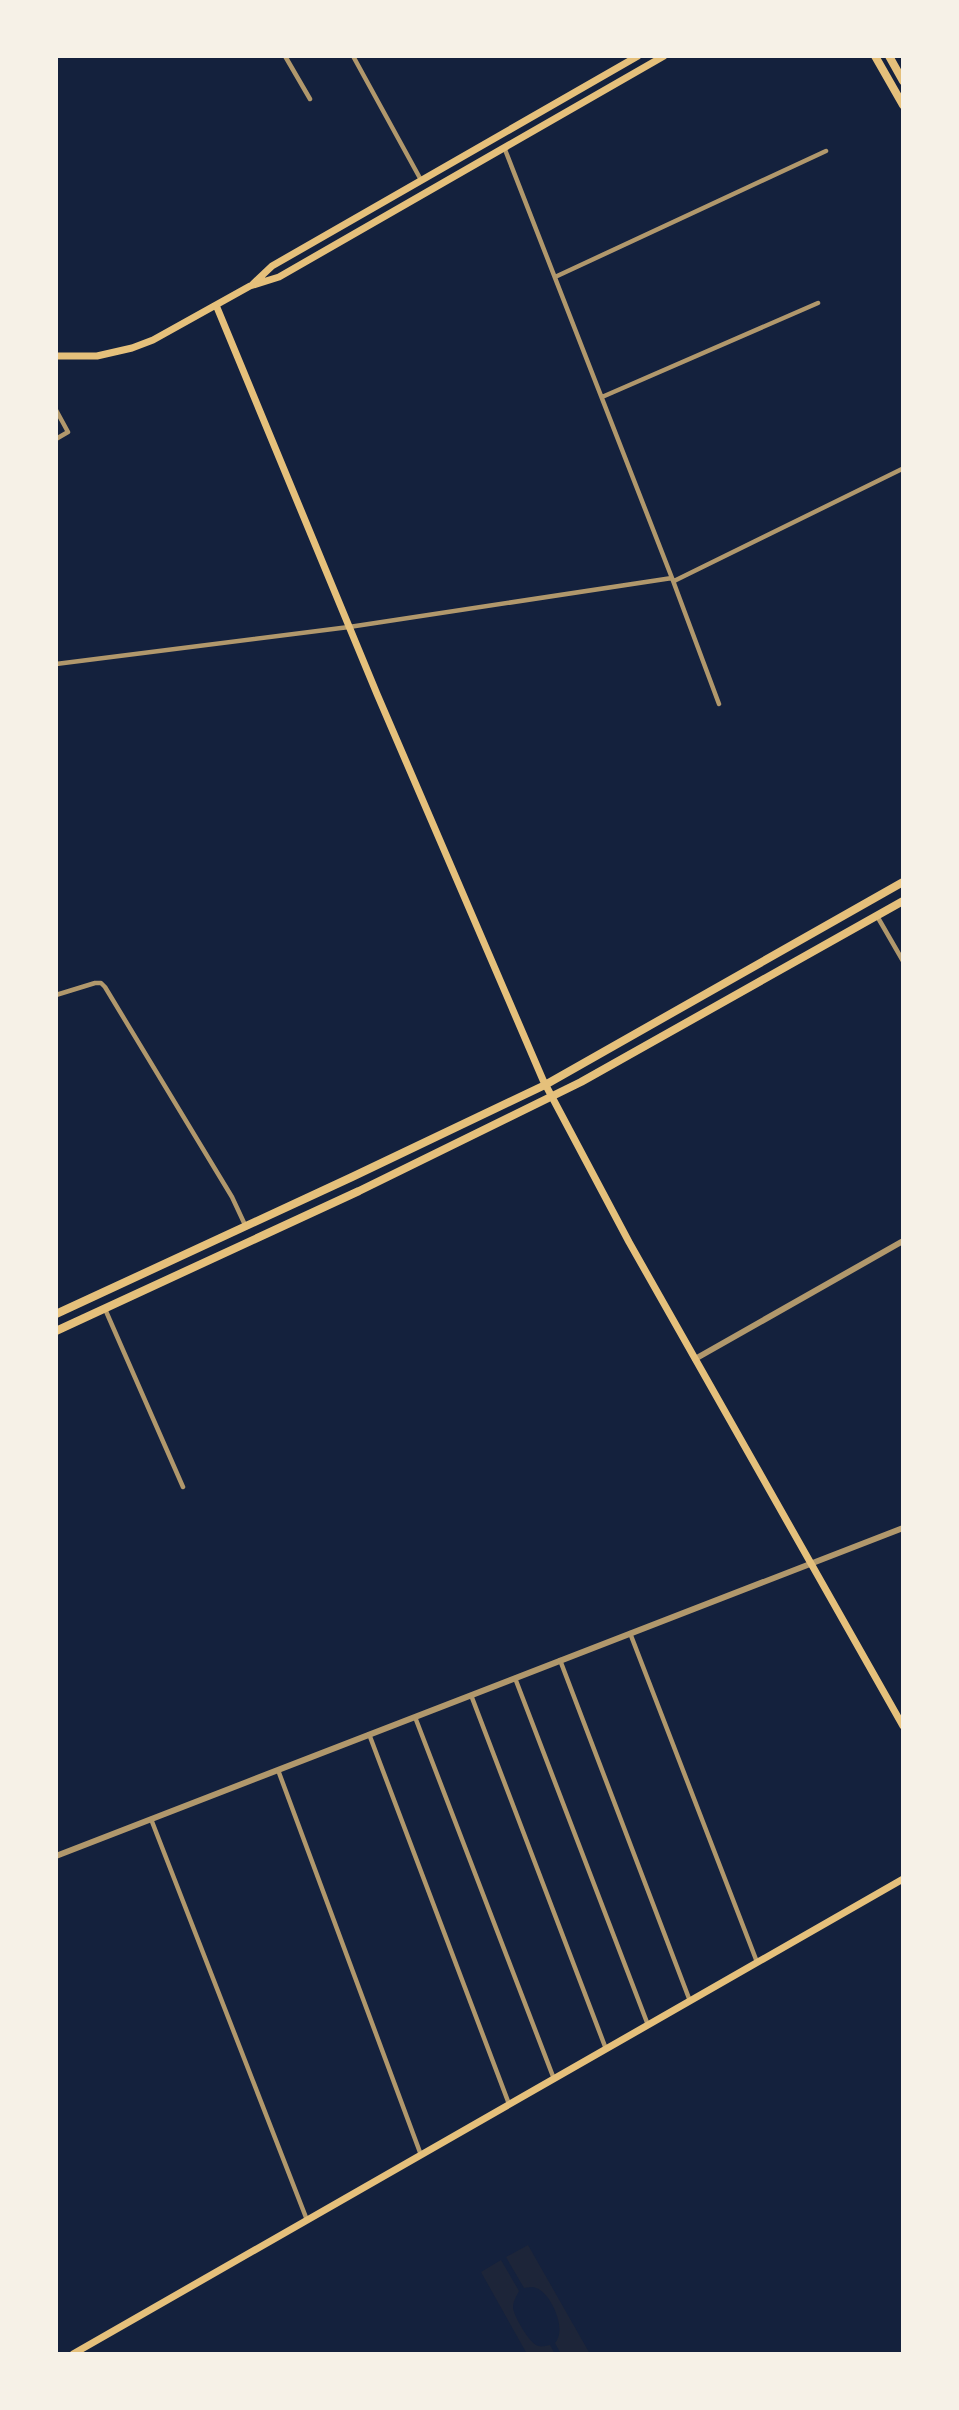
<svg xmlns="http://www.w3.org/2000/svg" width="959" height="2410" viewBox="0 0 959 2410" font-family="'Alegreya Sans',sans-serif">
  <rect width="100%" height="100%" fill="#14213d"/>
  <!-- green -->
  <path fill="#1d2539" d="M528 2245 590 2354H561L555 2343C568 2329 550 2292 536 2288 532 2286 527 2288 524 2288L506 2257Z
    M501 2260 519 2291C516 2297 513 2301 513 2308 514 2316 529 2343 538 2346 542 2347 546 2346 550 2345L555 2354H527L481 2272Z"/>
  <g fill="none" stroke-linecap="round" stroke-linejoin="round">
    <!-- minor -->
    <path stroke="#b1986c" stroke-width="4.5" d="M285 56 310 99
      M353 56 421 180
      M504 147 672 578 719 704
      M555 277 826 151
      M602 397 818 303
      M56 410 68 432 56 439
      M674 581 902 469
      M56 664 349 627 672 578
      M877 916 903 961
      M56 995 95 983H101L105 987 232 1197 246 1227
      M105 1309 183 1487
      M630 1633 757 1962
      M560 1660 690 2001
      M515 1678 648 2025
      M471 1695 606 2049
      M415 1717 554 2079
      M369 1734 509 2104
      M278 1770 421 2155
      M151 1819 307 2220"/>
    <!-- tertiary -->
    <path stroke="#b1986c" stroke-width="6" d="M695 1359 903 1241
      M56 1856 903 1528"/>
    <!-- secondary -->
    <path stroke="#e5c07b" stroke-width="7" d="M253 284 272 266 638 56
      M216 305 377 694 543 1080 629 1242 903 1726
      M56 356H97L132 348 153 340 250 286 279 277 664 56
      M73 2354 903 1879"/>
    <!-- primary -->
    <path stroke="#e5c07b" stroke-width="8" d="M875 56 903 105
      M889 56 903 81
      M56 1314 352 1177 545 1085 903 882
      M56 1331 359 1191 581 1082 903 901"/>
  </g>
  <!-- border -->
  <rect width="959" height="2410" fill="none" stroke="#f6f1e7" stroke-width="116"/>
</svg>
